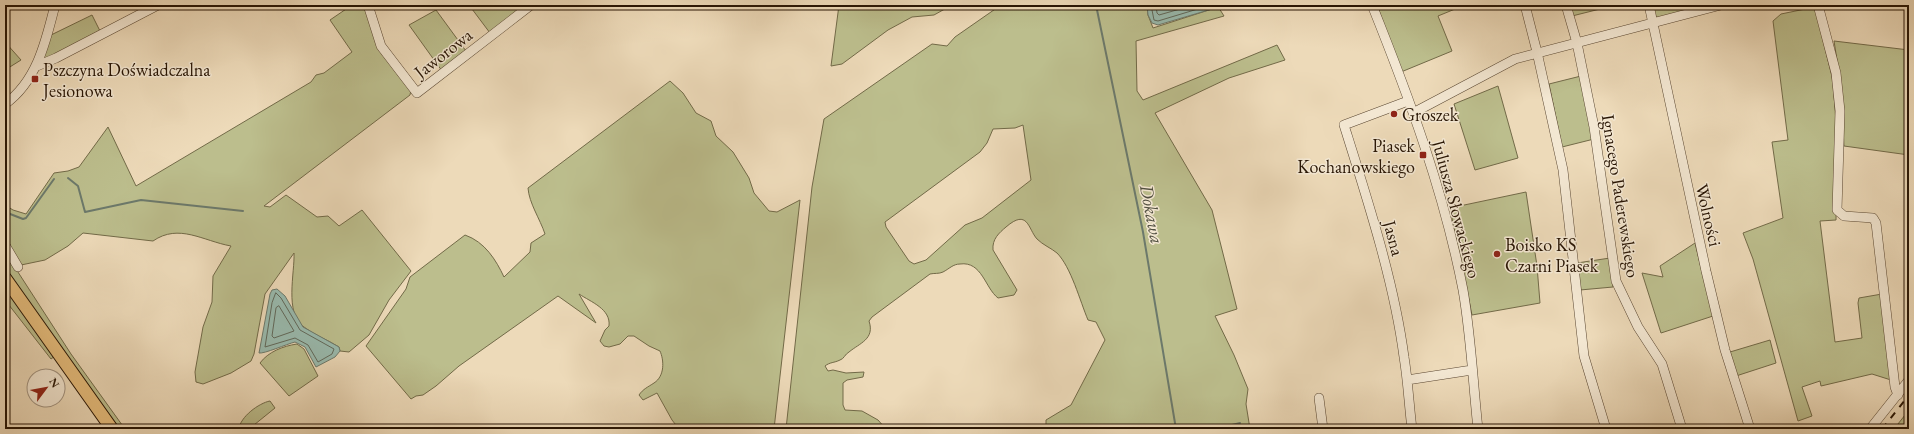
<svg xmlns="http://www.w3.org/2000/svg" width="1914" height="434" viewBox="0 0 1914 434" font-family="'EB Garamond',serif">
  <rect width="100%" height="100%" fill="#eddab9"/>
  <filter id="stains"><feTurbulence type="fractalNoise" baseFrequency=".005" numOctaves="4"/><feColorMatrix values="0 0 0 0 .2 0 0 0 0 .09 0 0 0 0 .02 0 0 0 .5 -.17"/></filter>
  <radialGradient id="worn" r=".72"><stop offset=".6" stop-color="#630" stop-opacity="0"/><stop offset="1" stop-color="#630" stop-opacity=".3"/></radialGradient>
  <!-- green -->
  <path fill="#bcbe8d" stroke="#726a48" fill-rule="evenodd" d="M352 5H365L378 47 411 90 410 95 264 206 270 207 286 195 317 217 328 216 339 226 362 210 411 271 389 300 369 335 349 352 340 351 339 347C328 340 314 335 304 327 284 314 295 272 294 253L265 294 254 354 251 361 231 373 203 384 196 382 195 372 203 327 212 302 213 276 231 246C203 241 179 223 153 241L83 233 68 246 45 260 21 265 5 238V205L13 210 26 214 54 173 68 171 79 167 108 127 136 186 311 82 316 75 324 73 352 52 330 20Z
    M469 5H525L490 33Z
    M839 5H952L934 15 912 17 888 30 842 64 831 66Z
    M1001 5H1147L1148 15 1153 28 1212 9 1217 5 1224 16 1136 41 1137 91 1143 100 1277 45 1285 60 1229 78 1155 113 1212 210 1237 309 1215 316 1234 355 1248 389 1246 404 1250 429H1046V420L1071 405 1105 340 1096 322 1088 320C1080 301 1071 267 1057 253 1051 248 1043 245 1037 239 1028 229 1028 208 1006 227 999 233 992 239 993 250L1017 290 1014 295 998 298C985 288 982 261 960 264 953 264 949 269 943 272 939 274 934 273 930 274L872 317 869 321C875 339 860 343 849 352 845 354 844 359 840 360 834 363 830 362 825 366L828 371 833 370 846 373 864 372 863 377 847 380 843 383V405L845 410 862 411 878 420 886 429H786L812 187 824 119 932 44 947 46 955 37ZM1023 125 1031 180 982 218 965 225 926 260 914 264 909 261 886 227 885 222 980 152 987 143 993 129 1015 128Z
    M1377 5H1459L1460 7 1438 16 1452 51 1401 72Z
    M1569 5H1603L1604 8 1572 16Z
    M1651 5H1699L1700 7 1654 19Z
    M1815 7 1833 81 1837 136 1836 220 1820 221 1835 342 1862 338 1858 303 1859 298 1882 294 1891 380 1872 374 1821 386 1820 381 1802 387 1812 416 1798 421 1753 259 1743 233 1783 218 1772 142 1788 140 1773 21 1781 14Z
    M436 10 466 51 442 71 409 25Z
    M92 15 100 31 49 59H43L51 35Z
    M1834 41 1909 50V155L1844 146 1840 79Z
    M5 42 21 60 5 70Z
    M1581 76 1594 139 1562 147 1549 84Z
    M670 81 683 93 696 113 711 121 716 136 733 152 749 178 754 193 769 211 777 212 800 200 774 429C765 429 730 427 725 429H679L672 420 657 393 643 400 639 395C643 389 648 387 654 383 665 376 664 360 660 351L649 346 634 336H628L620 344 609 347 604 346 600 341 605 330 609 326C611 309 591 302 579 294L596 323 558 296 459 366 436 386 423 395 416 396 411 399 366 346 406 289 410 277 465 235C485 242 496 260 504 277L530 252 531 243 545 234C540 219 529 203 528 188Z
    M1498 86 1518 158 1475 170 1454 104Z
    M1526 192 1537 266 1540 303 1472 315 1450 208Z
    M1695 243 1713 316 1661 333 1642 273 1663 277 1660 266Z
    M5 252 71 354 125 429H116L5 272Z
    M1610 258 1613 287 1580 290 1577 263Z
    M5 287 55 356 51 359 5 300Z
    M1770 340 1776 363 1736 376 1730 352Z
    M297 344 304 349 318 376 289 396 260 363C268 352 283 346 297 344Z
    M270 401 275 408 249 429H239C240 417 259 403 270 401Z
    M1909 410V429H1894Z"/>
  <!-- water -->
  <path fill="#99bbaf" stroke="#6c796b" d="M1147 5H1217L1212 9 1158 25 1152 23 1148 15Z
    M277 289 285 296 303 327 339 347 340 351 335 357 316 367 305 347 295 342C287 344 264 354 259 353L270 294 272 290Z"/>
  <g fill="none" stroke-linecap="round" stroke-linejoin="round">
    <!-- shore -->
    <path stroke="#60685a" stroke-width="1" d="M1151 5 1154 20 1158 21 1211 5
      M1156 5 1157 13 1159 15 1194 5
      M276 293 281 298 300 330 334 349 332 354 318 362 308 345 295 338 265 347 272 303Z
      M279 306 294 331 274 338 272 336 276 308Z"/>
    <!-- stream -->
    <path stroke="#6c796b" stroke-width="2" d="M1096 5 1143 232 1176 429
      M68 178 78 186 85 212 141 200 243 211
      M5 212 23 219 26 218 54 179
      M1216 429 1240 423"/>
    <defs>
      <path id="minor" d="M368 5 381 46 417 93 531 5
        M1372 5C1409 97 1444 192 1463 290 1471 336 1473 383 1478 429
        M1525 5 1537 52 1563 170 1584 356 1606 429
        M1566 5 1577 43 1594 127 1616 281 1638 327 1662 364 1682 429
        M1649 5 1706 271 1725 350 1750 429
        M1818 5 1836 73 1840 111 1837 210 1844 216 1873 218 1876 223 1895 387 1898 395
        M37 66 56 58 158 5
        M1408 101 1344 125C1367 198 1394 281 1404 357 1408 381 1409 405 1412 429
        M5 104C37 81 46 41 55 5
        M1413 113 1515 59 1721 5
        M5 245 18 267
        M1407 380 1472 370
        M1319 398 1323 429
        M1870 429 1909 380"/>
      <path id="major" d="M5 278 112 429"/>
    </defs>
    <!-- minor casing -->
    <use href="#minor" stroke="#594631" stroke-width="10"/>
    <!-- major casing -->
    <use href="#major" stroke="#281504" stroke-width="14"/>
    <!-- minor -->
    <use href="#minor" stroke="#f3e7d2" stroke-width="9"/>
    <!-- major -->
    <use href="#major" stroke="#e6bd7c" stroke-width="12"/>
    <!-- rail -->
    <path stroke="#281504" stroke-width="2" stroke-dasharray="7 7" stroke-linecap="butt" d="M1882 429 1909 395"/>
  </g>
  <!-- markers -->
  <g fill="#8f2418" stroke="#f3e7d2" stroke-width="1.5">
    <rect x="31" y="75" width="8" height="8" rx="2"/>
    <circle cx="1394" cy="114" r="4"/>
    <rect x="1419" y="151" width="8" height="8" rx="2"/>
    <circle cx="1497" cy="254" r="4"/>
  </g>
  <g text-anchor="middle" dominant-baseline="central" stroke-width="3" stroke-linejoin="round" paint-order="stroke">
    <!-- street labels -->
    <g font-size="18" fill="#281504" stroke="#f3e7d2">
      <text transform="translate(443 53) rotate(-38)">Jaworowa</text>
      <text transform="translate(1621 196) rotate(81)">Ignacego Paderewskiego</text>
      <text transform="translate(1457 209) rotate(75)">Juliusza Słowackiego</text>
      <text transform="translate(1709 215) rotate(77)">Wolności</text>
      <text transform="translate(1394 238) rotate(75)">Jasna</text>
    </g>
    <!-- poi labels -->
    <g font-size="18" fill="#281504" stroke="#f3e7d2" text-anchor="start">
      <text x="43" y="69">Pszczyna Doświadczalna<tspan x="43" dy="21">Jesionowa</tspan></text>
      <text x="1402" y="114">Groszek</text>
      <text x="1415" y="145" text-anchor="end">Piasek<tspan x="1415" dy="21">Kochanowskiego</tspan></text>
      <text x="1505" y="244">Boisko KS<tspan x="1505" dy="21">Czarni Piasek</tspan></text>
    </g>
    <!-- water labels -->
    <g font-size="19" font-style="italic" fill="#504f40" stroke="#f3e7d2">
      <text transform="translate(1152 214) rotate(79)">Dokawa</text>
    </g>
  </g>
  <!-- margin -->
  <rect width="1914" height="434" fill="none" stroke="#eddab9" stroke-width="20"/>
  <rect x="6" y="6" width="1902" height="422" fill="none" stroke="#281504" stroke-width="2"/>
  <rect x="10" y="10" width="1894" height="414" fill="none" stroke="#281504"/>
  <!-- north arrow -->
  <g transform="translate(46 388) rotate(58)"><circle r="19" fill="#f3e7d2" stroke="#a29380"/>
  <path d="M0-3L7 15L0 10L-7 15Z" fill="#8f2418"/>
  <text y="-6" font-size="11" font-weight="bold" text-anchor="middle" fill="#281504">N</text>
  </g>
  <rect width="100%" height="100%" filter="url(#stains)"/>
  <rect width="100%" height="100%" fill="url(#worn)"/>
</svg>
